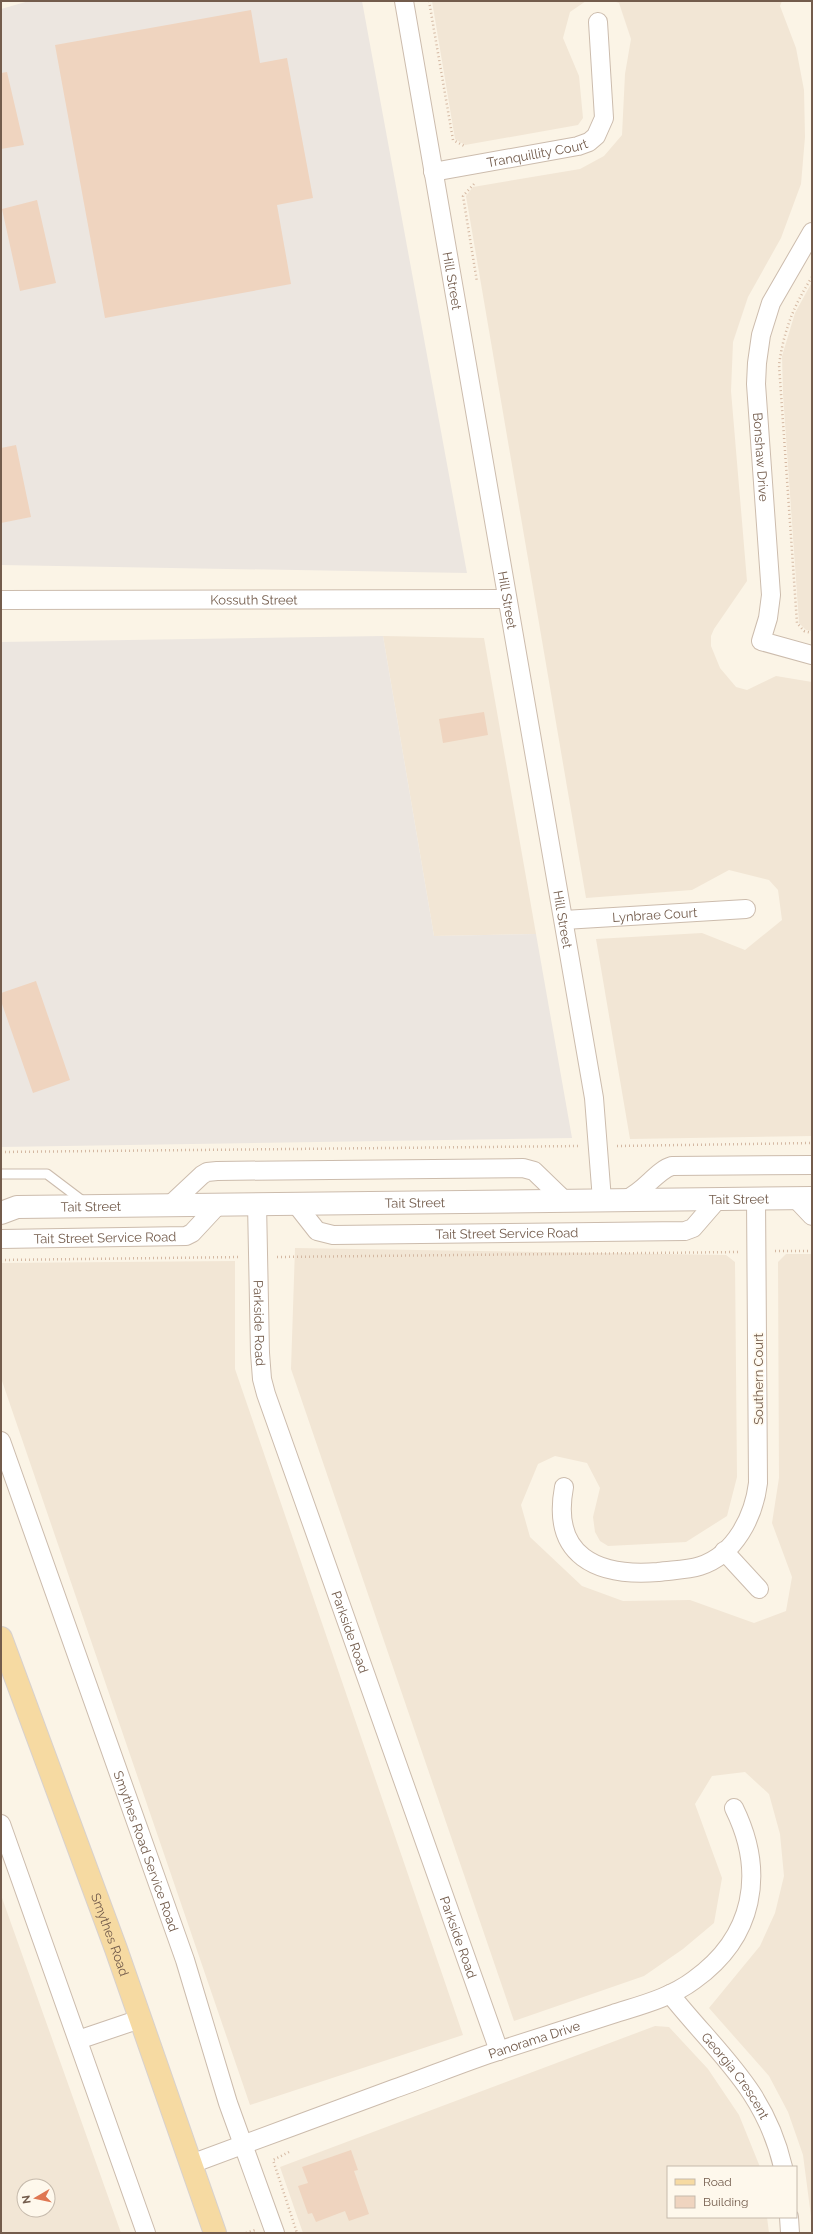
<svg xmlns="http://www.w3.org/2000/svg" width="813" height="2234" viewBox="0 0 813 2234" font-family="Raleway,sans-serif">
  <rect width="100%" height="100%" fill="#fbf4e6"/>
  <!-- residential -->
  <path fill="#f2e6d5" fill-rule="evenodd" d="M432 1H586L570 12 563 38 579 76 583 118 578 125 465 145 455 139Z
    M613 1H782L780 6 796 48 804 90 805 137 801 184 781 238 748 297 733 342 731 391 747 581 714 629 711 636V646L720 668 736 687 747 690 776 676 812 682V1136L630 1139 596 939 702 933 745 950 782 920 778 890 769 880 729 870 692 890 586 898 466 196 473 187 580 169 604 156 622 135 625 74 631 39 619 3Z
    M812 282V631L806 630 799 623 783 394 782 356 795 313Z
    M383 636 484 638 536 934 434 936Z
    M295 1248 726 1255 735 1262 737 1477 727 1516 686 1542 608 1546 600 1541 595 1532 593 1517 600 1488 587 1463 555 1456 538 1464 521 1505 530 1537 582 1586 623 1601 690 1600 754 1623 786 1611 792 1577 772 1523 779 1478 778 1262 786 1254H812V2224L803 2155 788 2112 769 2076 709 2008 760 1946 775 1913 784 1876 780 1834 769 1794 745 1772 712 1776 695 1804 722 1878 714 1923 683 1949 644 1976 514 2021 291 1369Z
    M235 1261V1369L463 2035 250 2105 1 1378V1263Z
    M1 1895 121 2233H1ZM24 2186H48V2210H24Z
    M655 2026 669 2027 708 2069 739 2115 760 2167H668V2217H767L769 2233H303L280 2167Z"/>
  <!-- industrial -->
  <path fill="#ece6e0" d="M29 1H362L467 573 1 565V9Z
    M383 636 434 936 536 934 572 1138 1 1147V642Z"/>
  <!-- building -->
  <path fill="#efd4bf" d="M251 10 260 63 287 58 313 198 277 205 291 284 105 318 55 45Z
    M7 72 24 145 1 149V73Z
    M37 200 56 283 20 291 2 209Z
    M16 445 31 517 1 523V448Z
    M484 712 488 735 443 743 439 719Z
    M36 981 70 1080 33 1093 1 1001V993Z
    M351 2150 358 2170 354 2171 369 2214 349 2221 345 2211 316 2222 312 2213 308 2214 298 2186 308 2183 302 2167Z"/>
  <g fill="none" stroke-linecap="round" stroke-linejoin="round">
    <defs>
      <path id="service" d="M1 1174H47L84 1202"/>
      <g id="minor">
        <path id="s1" d="M404 1 594 1098 602 1200"/>
        <path id="s2" d="M433 172 578 146 589 142 596 136 604 118 598 22"/>
        <path id="s3" d="M812 232 771 303 761 335 757 363 756 384 771 595 768 618 761 641 812 655"/>
        <path id="s4" d="M1 600 507 599"/>
        <path id="s5" d="M564 920 746 909"/>
        <path d="M795 1198 812 1216"/>
        <path d="M626 1199C644 1192 657 1170 672 1166L812 1165"/>
        <path id="s6" d="M257 1203 260 1353 262 1379 266 1394 499 2051"/>
        <path id="s7" d="M295 1203 317 1231 333 1235 685 1231 693 1228 719 1198"/>
        <path d="M170 1205 202 1175 207 1172 217 1171 523 1168 534 1171 564 1200"/>
        <path id="s8" d="M1 1239 186 1236 192 1233 219 1204"/>
        <path id="s9" d="M1 1441 185 1960 228 2103 275 2233"/>
        <path d="M564 1487C551 1556 597 1577 658 1572 672 1570 687 1570 700 1566 735 1555 754 1516 758 1483L756 1198"/>
        <path d="M724 1551 759 1589"/>
        <path d="M1 1824 146 2233"/>
        <path id="s10" d="M670 1994C717 2053 765 2089 783 2167"/>
        <path d="M78 2040 140 2019"/>
        <path id="s11" d="M191 2164C258 2139 324 2115 391 2090 428 2077 464 2062 501 2050 538 2038 576 2026 613 2014 641 2005 670 1998 694 1980 754 1937 766 1873 734 1808"/>
        <path d="M789 2217 790 2233"/>
      </g>
      <g id="tertiary">
        <path id="s12" d="M1 1213 17 1207 812 1198"/>
      </g>
      <g id="primary">
        <path id="s13" d="M1 1638 116 1949 215 2233"/>
      </g>
    </defs>
    <!-- service casing -->
    <use href="#service" stroke="#ccbcad" stroke-width="11"/>
    <!-- minor casing -->
    <use href="#minor" stroke="#ccbcad" stroke-width="20"/>
    <!-- tertiary casing -->
    <use href="#tertiary" stroke="#ccbcad" stroke-width="24"/>
    <!-- primary casing -->
    <use href="#primary" stroke="#d8d1cd" stroke-width="24"/>
    <!-- path -->
    <path stroke="#d4b8a2" stroke-width="2.5" stroke-dasharray="1 3" stroke-linecap="butt" d="M429 1 453 140 466 147
      M474 184 463 196 477 282
      M812 277C793 307 784 330 779 365L797 623 804 631 812 633
      M617 1146 812 1143
      M1 1152 580 1146
      M775 1251H812
      M277 1257 740 1252
      M1 1260 240 1257
      M289 2152 273 2160 297 2233
      M246 2233 255 2230"/>
    <!-- service -->
    <use href="#service" stroke="#fff" stroke-width="9"/>
    <!-- minor -->
    <use href="#minor" stroke="#fff" stroke-width="18"/>
    <!-- tertiary -->
    <use href="#tertiary" stroke="#fff" stroke-width="22"/>
    <!-- primary -->
    <use href="#primary" stroke="#f6daa2" stroke-width="22"/>
  </g>
  <g text-anchor="middle" dominant-baseline="central" stroke-width="3" stroke-linejoin="round" paint-order="stroke">
    <!-- street labels -->
    <g font-size="13" fill="#735c4c" stroke="#fef8ec">
      <text stroke="none"><textPath href="#s2" startOffset="106">Tranquillity Court</textPath></text>
      <text stroke="none"><textPath href="#s1" startOffset="284">Hill Street</textPath></text>
      <text stroke="none"><textPath href="#s3" startOffset="238">Bonshaw Drive</textPath></text>
      <text stroke="none"><textPath href="#s4" startOffset="253">Kossuth Street</textPath></text>
      <text stroke="none"><textPath href="#s1" startOffset="608">Hill Street</textPath></text>
      <text stroke="none"><textPath href="#s5" startOffset="91">Lynbrae Court</textPath></text>
      <text stroke="none"><textPath href="#s1" startOffset="932">Hill Street</textPath></text>
      <text stroke="none"><textPath href="#s12" startOffset="739">Tait Street</textPath></text>
      <text stroke="none"><textPath href="#s12" startOffset="415">Tait Street</textPath></text>
      <text stroke="none"><textPath href="#s12" startOffset="91">Tait Street</textPath></text>
      <text stroke="none"><textPath href="#s7" startOffset="226">Tait Street Service Road</textPath></text>
      <text stroke="none"><textPath href="#s8" startOffset="104">Tait Street Service Road</textPath></text>
      <text stroke="none"><textPath href="#s6" startOffset="120">Parkside Road</textPath></text>
      <text transform="translate(758 1379) rotate(-90)">Southern Court</text>
      <text stroke="none"><textPath href="#s6" startOffset="444">Parkside Road</textPath></text>
      <text stroke="none"><textPath href="#s9" startOffset="435">Smythes Road Service Road</textPath></text>
      <text stroke="none"><textPath href="#s13" startOffset="316">Smythes Road</textPath></text>
      <text stroke="none"><textPath href="#s6" startOffset="768">Parkside Road</textPath></text>
      <text stroke="none"><textPath href="#s11" startOffset="365">Panorama Drive</textPath></text>
      <text stroke="none"><textPath href="#s10" startOffset="105">Georgia Crescent</textPath></text>
    </g>
  </g>
  <!-- border -->
  <rect width="813" height="2234" fill="none" stroke="#735c4c" stroke-width="4"/>
  <!-- legend -->
  <rect x="667" y="2166" width="130" height="52" fill="#fef8ec" stroke="#c6baac"/>
  <rect x="675" y="2179" width="20" height="6" fill="#f6daa2" stroke="#c6baac"/>
  <text x="703" y="2186" font-size="12" fill="#735c4c">Road</text>
  <rect x="675" y="2196" width="20" height="12" fill="#efd4bf" stroke="#c6baac"/>
  <text x="703" y="2206" font-size="12" fill="#735c4c">Building</text>
  <!-- north arrow -->
  <g transform="translate(36 2198) rotate(261)"><circle r="19" fill="#fef8ec" stroke="#c6baac"/>
  <path d="M0-3L7 15L0 10L-7 15Z" fill="#df7752"/>
  <text y="-6" font-size="11" font-weight="bold" text-anchor="middle" fill="#735c4c">N</text>
  </g>
</svg>
